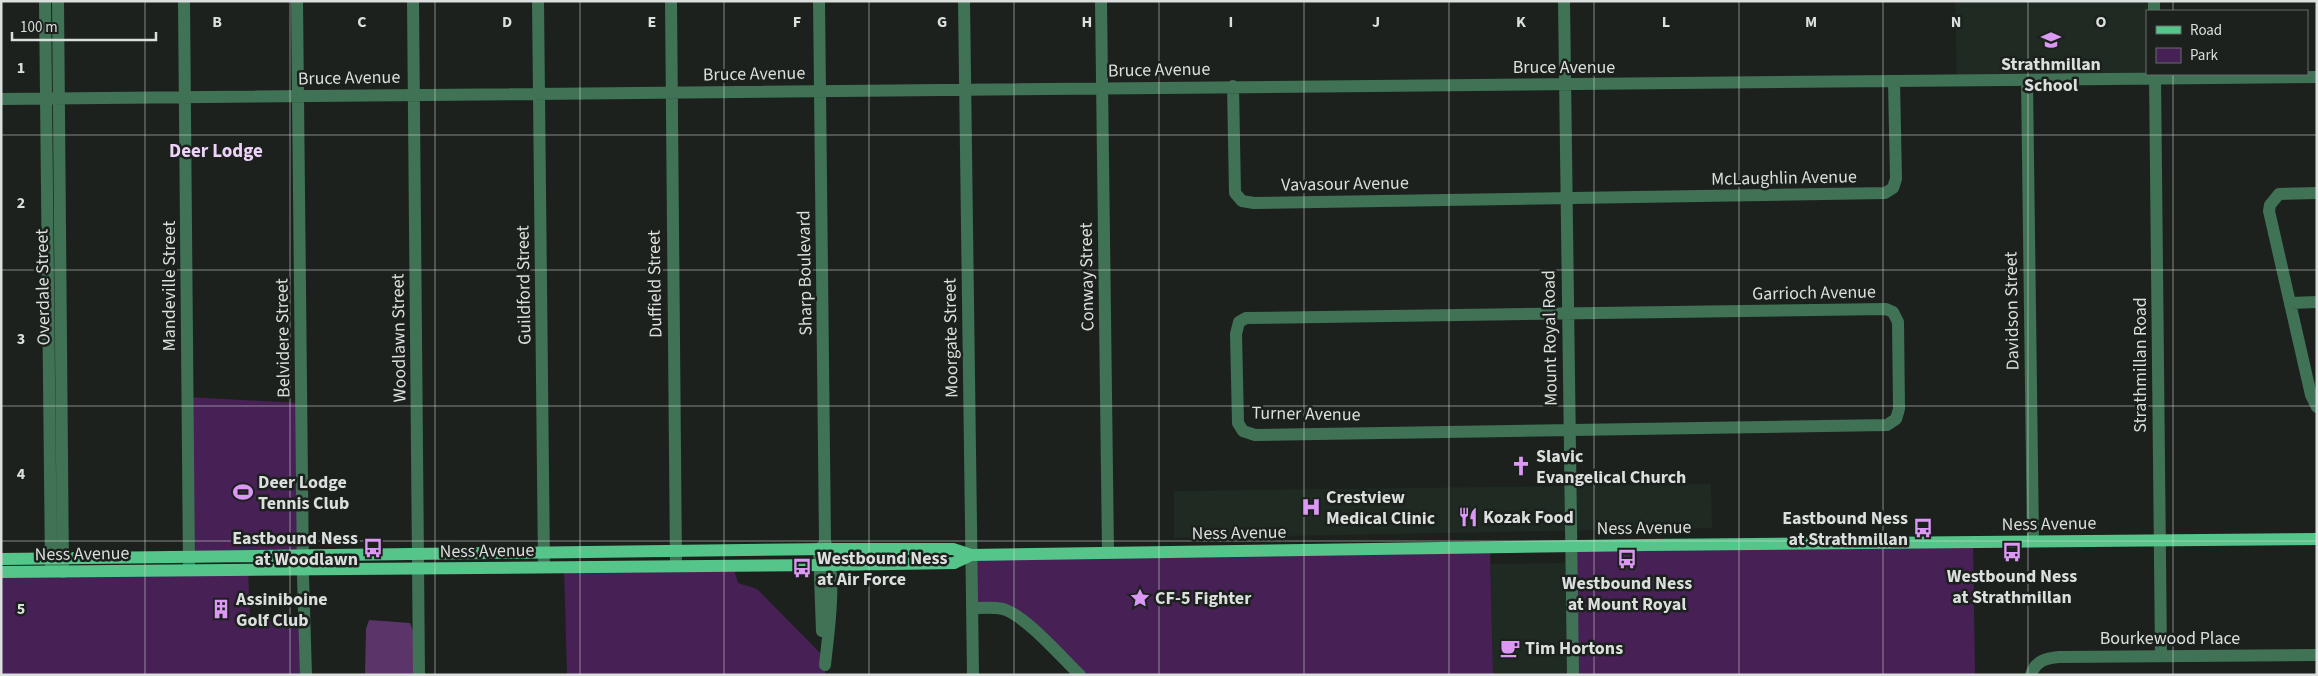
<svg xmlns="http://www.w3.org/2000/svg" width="2318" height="676" viewBox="0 0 2318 676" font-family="'Source Sans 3',sans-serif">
  <rect width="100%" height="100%" fill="#1c211d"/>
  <!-- built -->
  <path fill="#1f2a23" d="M1955 1H2154V11H2147V74L1957 81Z
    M1711 484 1712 528 1174 538V491Z
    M1572 563 1573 675H1493L1491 564Z"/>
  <!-- green -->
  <path fill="#472156" d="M187 397 301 403 302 554 189 556Z
    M1973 543 1975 675H1573L1570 547Z
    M1490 548 1493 675H1080L1018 617 972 608 971 555Z
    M564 567H733L738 583 757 589 825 658V675H567Z
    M248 570 250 619H305L306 675H1V572Z"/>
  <!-- forest -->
  <path fill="#5b3469" d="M369 620 410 623 415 636V675H365L366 629Z"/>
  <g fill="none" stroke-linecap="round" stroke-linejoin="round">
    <!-- minor -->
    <path stroke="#407255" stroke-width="12" d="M45 1 51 569
      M58 1 63 572
      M184 1 189 568
      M297 1 303 577 306 675
      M413 1 419 675
      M538 1 544 567
      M671 1 676 566
      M819 1 825 541C837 579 829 626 825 665
      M964 1 973 675
      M1101 1 1108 552
      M1564 1 1573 675
      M2154 1V11
      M2155 74 2161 656
      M2027 80 2033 541
      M1233 86 1235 193 1242 201 1254 203 1885 193 1893 188 1896 179 1894 81
      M1 99 2317 77
      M2317 193 2279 194 2270 205 2269 211 2311 395 2317 407
      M2291 303 2317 302
      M1886 309 1893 312 1898 322 1899 409 1896 419 1887 425 1255 435 1243 431 1238 423 1236 334 1239 322 1246 318Z
      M972 608C982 608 993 607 1003 609 1025 615 1062 658 1080 675
      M822 631 819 549 825 544
      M2031 675C2035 661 2046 658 2059 657L2317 655"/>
    <!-- major -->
    <path stroke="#56c58a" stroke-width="12" d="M1 559 829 549H953L971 555 1647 545 2317 539
      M1 572 830 565 954 563 971 555"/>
  </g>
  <!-- grid -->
  <path fill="none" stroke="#dbdfdd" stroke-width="1" stroke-opacity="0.55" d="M145 1V675M290 1V675M435 1V675M580 1V675M724 1V675M869 1V675M1014 1V675M1159 1V675M1304 1V675M1449 1V675M1594 1V675M1739 1V675M1883 1V675M2028 1V675M2173 1V11M2173 74V675M1 135H2317M1 270H2317M1 406H2317M1 541H2317"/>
  <!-- icons -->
  <defs>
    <symbol id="school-bare" viewBox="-9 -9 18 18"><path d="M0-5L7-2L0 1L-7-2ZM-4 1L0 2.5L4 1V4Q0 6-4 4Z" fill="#db99f5" stroke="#1c211d" stroke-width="2.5" paint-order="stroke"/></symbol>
    <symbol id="church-bare" viewBox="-9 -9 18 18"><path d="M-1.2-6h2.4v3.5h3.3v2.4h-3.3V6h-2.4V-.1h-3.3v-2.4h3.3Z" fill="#db99f5" stroke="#1c211d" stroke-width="2.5" paint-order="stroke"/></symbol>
    <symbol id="stadium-bare" viewBox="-9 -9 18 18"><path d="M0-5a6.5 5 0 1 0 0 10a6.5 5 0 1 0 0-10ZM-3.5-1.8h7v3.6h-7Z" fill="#db99f5" stroke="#1c211d" stroke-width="2.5" paint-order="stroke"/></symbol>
    <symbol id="hospital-bare" viewBox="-9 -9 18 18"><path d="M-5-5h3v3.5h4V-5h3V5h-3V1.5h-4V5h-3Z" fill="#db99f5" stroke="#1c211d" stroke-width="2.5" paint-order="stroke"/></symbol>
    <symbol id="restaurant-bare" viewBox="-9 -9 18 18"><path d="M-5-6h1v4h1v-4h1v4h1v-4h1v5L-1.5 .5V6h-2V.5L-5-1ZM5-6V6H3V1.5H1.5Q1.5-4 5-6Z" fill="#db99f5" stroke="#1c211d" stroke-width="2.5" paint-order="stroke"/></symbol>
    <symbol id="bus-bare" viewBox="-9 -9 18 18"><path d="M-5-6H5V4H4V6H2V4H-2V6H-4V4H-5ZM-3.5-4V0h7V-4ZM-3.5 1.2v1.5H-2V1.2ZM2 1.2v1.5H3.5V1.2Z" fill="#db99f5" stroke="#1c211d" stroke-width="2.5" paint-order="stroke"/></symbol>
    <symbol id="sight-bare" viewBox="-9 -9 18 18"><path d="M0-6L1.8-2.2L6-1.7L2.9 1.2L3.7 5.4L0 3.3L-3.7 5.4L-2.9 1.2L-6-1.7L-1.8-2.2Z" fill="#db99f5" stroke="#1c211d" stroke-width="2.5" paint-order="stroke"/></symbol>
    <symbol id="building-bare" viewBox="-9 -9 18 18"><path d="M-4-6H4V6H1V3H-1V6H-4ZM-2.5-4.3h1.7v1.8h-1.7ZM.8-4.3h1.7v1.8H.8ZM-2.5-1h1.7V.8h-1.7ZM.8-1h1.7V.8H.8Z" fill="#db99f5" stroke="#1c211d" stroke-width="2.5" paint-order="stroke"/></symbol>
    <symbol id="cafe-bare" viewBox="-9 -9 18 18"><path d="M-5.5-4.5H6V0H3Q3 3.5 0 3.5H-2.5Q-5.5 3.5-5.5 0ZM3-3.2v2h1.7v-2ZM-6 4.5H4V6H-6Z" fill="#db99f5" stroke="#1c211d" stroke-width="2.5" paint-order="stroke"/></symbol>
  </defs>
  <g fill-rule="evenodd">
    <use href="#school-bare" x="2037" y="26" width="28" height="28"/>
    <use href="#church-bare" x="1507" y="452" width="28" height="28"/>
    <use href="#stadium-bare" x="229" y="478" width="28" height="28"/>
    <use href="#hospital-bare" x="1297" y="493" width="28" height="28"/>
    <use href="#restaurant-bare" x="1454" y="503" width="28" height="28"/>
    <use href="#bus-bare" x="1909" y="514" width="28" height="28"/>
    <use href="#bus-bare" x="359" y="534" width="28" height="28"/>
    <use href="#bus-bare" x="1998" y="538" width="28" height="28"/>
    <use href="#bus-bare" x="1613" y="545" width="28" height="28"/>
    <use href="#bus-bare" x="788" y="554" width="28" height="28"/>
    <use href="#sight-bare" x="1126" y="584" width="28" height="28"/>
    <use href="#building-bare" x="207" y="595" width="28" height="28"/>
    <use href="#cafe-bare" x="1496" y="634" width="28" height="28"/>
  </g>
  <g text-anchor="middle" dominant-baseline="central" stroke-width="5" stroke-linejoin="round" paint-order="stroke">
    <!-- poi labels -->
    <g font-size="18" font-weight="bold" fill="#dbdfdd" stroke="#1c211d" text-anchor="start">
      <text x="2051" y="64" text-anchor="middle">Strathmillan<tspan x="2051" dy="21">School</tspan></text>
      <text x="1536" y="456">Slavic<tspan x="1536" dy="21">Evangelical Church</tspan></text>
      <text x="258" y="482">Deer Lodge<tspan x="258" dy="21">Tennis Club</tspan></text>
      <text x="1326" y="497">Crestview<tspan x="1326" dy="21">Medical Clinic</tspan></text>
      <text x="1483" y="517">Kozak Food</text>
      <text x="1908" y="518" text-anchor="end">Eastbound Ness<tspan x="1908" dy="21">at Strathmillan</tspan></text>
      <text x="358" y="538" text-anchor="end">Eastbound Ness<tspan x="358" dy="21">at Woodlawn</tspan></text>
      <text x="817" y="558">Westbound Ness<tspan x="817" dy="21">at Air Force</tspan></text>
      <text x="2012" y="576" text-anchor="middle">Westbound Ness<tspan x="2012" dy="21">at Strathmillan</tspan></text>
      <text x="1627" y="583" text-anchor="middle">Westbound Ness<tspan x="1627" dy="21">at Mount Royal</tspan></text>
      <text x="1155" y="598">CF-5 Fighter</text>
      <text x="236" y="599">Assiniboine<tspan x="236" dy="21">Golf Club</tspan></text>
      <text x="1525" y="648">Tim Hortons</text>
    </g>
    <!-- street labels -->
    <g font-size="18" fill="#dbdfdd" stroke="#1c211d">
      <text x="1564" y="67">Bruce Avenue</text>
      <text transform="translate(1159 70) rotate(-1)">Bruce Avenue</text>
      <text transform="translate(754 74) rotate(-1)">Bruce Avenue</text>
      <text transform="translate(349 78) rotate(-1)">Bruce Avenue</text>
      <text transform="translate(1784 178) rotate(-1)">McLaughlin Avenue</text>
      <text transform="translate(1345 184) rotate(-1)">Vavasour Avenue</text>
      <text transform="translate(805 273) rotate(-91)">Sharp Boulevard</text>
      <text transform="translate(1087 277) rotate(-91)">Conway Street</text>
      <text transform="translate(655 284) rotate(-91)">Duffield Street</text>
      <text transform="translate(524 285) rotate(-91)">Guildford Street</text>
      <text transform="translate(169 286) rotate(-90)">Mandeville Street</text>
      <text transform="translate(43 287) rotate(-91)">Overdale Street</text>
      <text transform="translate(1814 293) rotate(-1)">Garrioch Avenue</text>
      <text transform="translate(2012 311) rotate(-91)">Davidson Street</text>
      <text transform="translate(283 338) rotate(-91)">Belvidere Street</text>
      <text transform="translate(399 338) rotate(-91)">Woodlawn Street</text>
      <text transform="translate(951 338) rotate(-91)">Moorgate Street</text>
      <text transform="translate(1550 338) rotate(-91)">Mount Royal Road</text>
      <text transform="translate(2140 365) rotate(-90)">Strathmillan Road</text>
      <text transform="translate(1306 414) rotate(1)">Turner Avenue</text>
      <text transform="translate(2049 524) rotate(-1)">Ness Avenue</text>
      <text transform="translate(1644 528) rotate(-1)">Ness Avenue</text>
      <text transform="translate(1239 533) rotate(-1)">Ness Avenue</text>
      <text transform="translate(487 551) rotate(-1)">Ness Avenue</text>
      <text transform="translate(82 554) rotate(-1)">Ness Avenue</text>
      <text x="2170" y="638">Bourkewood Place</text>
    </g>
    <!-- neighbourhood labels -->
    <g font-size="19" font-weight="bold" fill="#eed2f9" stroke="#1c211d">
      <text x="216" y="151">Deer Lodge</text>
    </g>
  </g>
  <g font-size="16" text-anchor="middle" font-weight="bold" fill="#dbdfdd" stroke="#1c211d" stroke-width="5" stroke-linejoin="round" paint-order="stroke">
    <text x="217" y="27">B</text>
    <text x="362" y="27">C</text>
    <text x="507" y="27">D</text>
    <text x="652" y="27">E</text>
    <text x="797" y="27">F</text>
    <text x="942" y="27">G</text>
    <text x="1087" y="27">H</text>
    <text x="1231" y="27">I</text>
    <text x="1376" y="27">J</text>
    <text x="1521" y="27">K</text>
    <text x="1666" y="27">L</text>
    <text x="1811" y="27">M</text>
    <text x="1956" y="27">N</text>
    <text x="2101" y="27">O</text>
    <text x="21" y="73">1</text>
    <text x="21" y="208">2</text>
    <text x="21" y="344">3</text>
    <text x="21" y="479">4</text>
    <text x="21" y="614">5</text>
  </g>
  <!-- border -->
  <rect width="2318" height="676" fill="none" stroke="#dbdfdd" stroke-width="5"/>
  <!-- legend -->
  <rect x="2146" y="10" width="162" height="65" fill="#1c211d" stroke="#686d6a"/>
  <rect x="2156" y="26" width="25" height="8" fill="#56c58a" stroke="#686d6a"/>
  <text x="2190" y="35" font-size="15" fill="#dbdfdd">Road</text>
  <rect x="2156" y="48" width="25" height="15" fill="#472156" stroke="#686d6a"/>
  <text x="2190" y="60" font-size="15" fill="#dbdfdd">Park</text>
  <!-- scale -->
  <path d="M12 32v8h144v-8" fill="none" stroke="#dbdfdd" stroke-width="2.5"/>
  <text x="20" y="32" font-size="15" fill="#dbdfdd" stroke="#1c211d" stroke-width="4" paint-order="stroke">100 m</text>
</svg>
